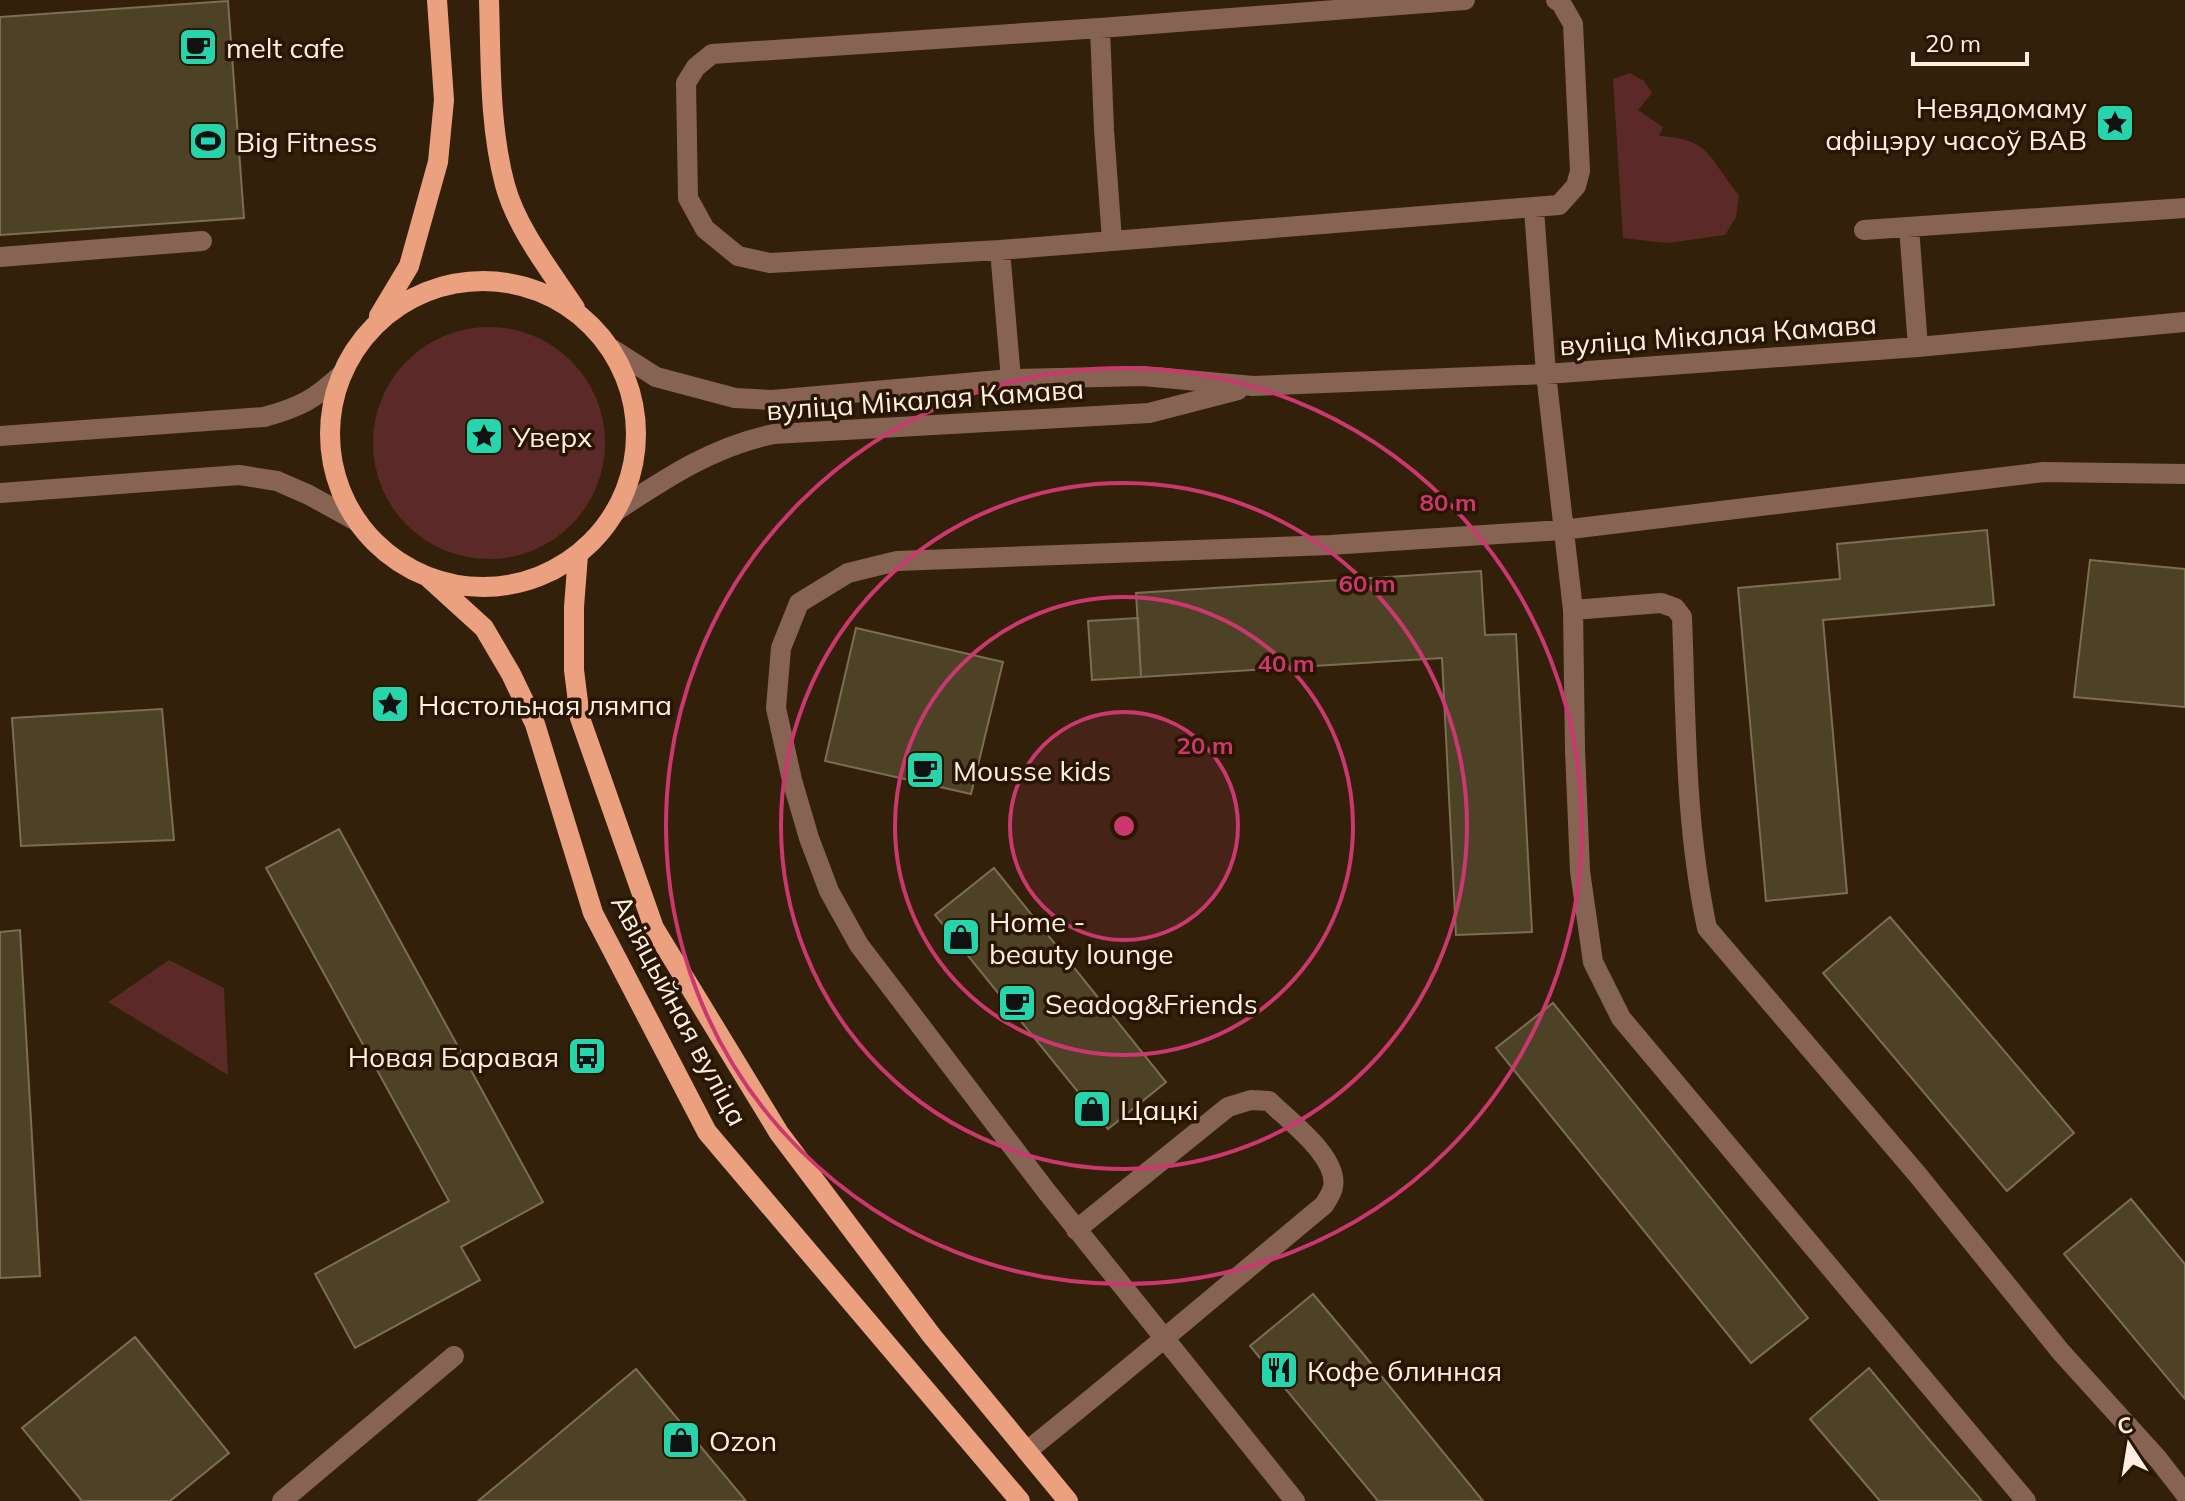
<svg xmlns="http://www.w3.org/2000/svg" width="2185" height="1501" viewBox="0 0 2185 1501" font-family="Mulish,sans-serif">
  <rect width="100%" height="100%" fill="#33200b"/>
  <!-- green -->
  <path fill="#5b2927" d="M1630 73 1644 81 1652 93 1638 110 1663 127 1659 136C1713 139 1709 160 1739 195L1736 217 1725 235 1667 243 1623 238 1613 79Z
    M373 443a116 116 0 1 1 232 0a116 116 0 1 1-232 0Z
    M169 960 224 988 228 1075 108 1002Z"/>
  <!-- building -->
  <path fill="#4d4226" stroke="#7b6e52" stroke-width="2" d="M228 1 244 218 0 235V17Z
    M1987 530 1994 605 1823 620 1847 893 1766 901 1738 588 1840 579 1837 544Z
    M2090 560 2185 569V707L2074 697Z
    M1481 571 1485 635 1516 634 1532 932 1456 935 1442 658 1141 677 1136 593Z
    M1138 618 1141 677 1092 680 1088 621Z
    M856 628 1003 662 971 794 825 761Z
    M162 709 174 840 21 846 12 718Z
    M339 829 543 1202 461 1247 480 1280 355 1348 315 1274 449 1201 266 868Z
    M994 868 1166 1082 1108 1129 935 915Z
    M1890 917 2074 1133 2007 1191 1823 973Z
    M20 930 40 1276 0 1278V932Z
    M1553 1003 1808 1318 1751 1363 1496 1048Z
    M2131 1199 2185 1264V1399L2064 1254Z
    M1313 1294 1360 1350 1483 1501H1378L1250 1346Z
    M135 1337 229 1453 170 1501H82L22 1428Z
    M1869 1368 1920 1429 1982 1501H1880L1810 1419Z
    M636 1369 746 1501H478L530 1458Z"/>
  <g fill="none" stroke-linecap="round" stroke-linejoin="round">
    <!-- minor -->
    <path stroke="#876353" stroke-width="20" d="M1465 0 1100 28 712 54 696 67 686 83 688 198 705 229 738 256 770 263 1000 250 1559 205 1576 186 1580 171 1573 24 1561 3 1556 0
      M1100 28 1104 130 1112 240
      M1534 209 1546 374 1573 610 1575 750 1580 871 1593 962 1621 1018 2026 1501
      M1909 227 1918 347
      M1864 230 2185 208
      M1000 250 1011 379
      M0 257 202 241
      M612 349 656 377 735 398 772 400 1011 379 1143 376 1253 386 1546 374 1918 347 2185 322
      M0 436 264 417C301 407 315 399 343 373
      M0 493 239 475 277 481 309 495 358 522
      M616 511C666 478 714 446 774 434L1149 413 1238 390
      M1573 610 1661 603 1675 608 1682 617C1686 721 1685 826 1707 928L1917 1174 2061 1352 2158 1459 2185 1494
      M1027 1451C1127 1371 1225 1287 1324 1205 1327 1200 1332 1193 1333 1187 1339 1157 1288 1120 1269 1101L1251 1100 1228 1107 1076 1230
      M282 1501 454 1356
      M1295 1501 1047 1192 859 945 829 891 809 838 792 780 776 708 781 648 799 603 848 573 897 561 1330 545 1562 530 2044 472 2185 474"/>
    <!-- major -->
    <path stroke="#eba07f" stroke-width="20" d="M489 0C491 61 489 125 505 185 517 229 550 270 575 308
      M330 434a153 153 0 1 1 306 0a153 153 0 1 1-306 0Z
      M379 316 409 266 438 162 444 100 437 0
      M578 555 574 607V670L580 718 654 928 779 1133 932 1336 1068 1501
      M429 578 484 628 511 674 535 724 593 913 707 1132 1020 1501"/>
  </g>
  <!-- distance rings -->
  <circle cx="1124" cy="826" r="114" fill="#cb386f" fill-opacity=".12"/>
  <g fill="none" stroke="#cb386f" stroke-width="4">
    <circle cx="1124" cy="826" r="114"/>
    <circle cx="1124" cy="826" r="229"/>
    <circle cx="1124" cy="826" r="343"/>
    <circle cx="1124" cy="826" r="458"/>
  </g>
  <!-- icons -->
  <defs>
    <symbol id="cafe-square" viewBox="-11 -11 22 22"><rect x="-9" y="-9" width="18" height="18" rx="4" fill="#27d5ad" stroke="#291602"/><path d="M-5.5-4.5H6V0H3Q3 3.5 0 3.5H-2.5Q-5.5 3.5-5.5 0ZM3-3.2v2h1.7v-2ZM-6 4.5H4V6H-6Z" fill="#111"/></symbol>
    <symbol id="sight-square" viewBox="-11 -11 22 22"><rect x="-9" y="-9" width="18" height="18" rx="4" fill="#27d5ad" stroke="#291602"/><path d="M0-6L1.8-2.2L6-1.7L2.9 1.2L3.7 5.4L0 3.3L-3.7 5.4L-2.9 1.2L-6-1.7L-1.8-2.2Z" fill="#111"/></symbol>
    <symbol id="stadium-square" viewBox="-11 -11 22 22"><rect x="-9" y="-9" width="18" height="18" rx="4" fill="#27d5ad" stroke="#291602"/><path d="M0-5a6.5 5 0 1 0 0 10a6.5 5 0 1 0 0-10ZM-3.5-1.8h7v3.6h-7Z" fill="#111"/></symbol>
    <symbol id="shop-square" viewBox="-11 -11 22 22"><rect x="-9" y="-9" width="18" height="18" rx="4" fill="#27d5ad" stroke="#291602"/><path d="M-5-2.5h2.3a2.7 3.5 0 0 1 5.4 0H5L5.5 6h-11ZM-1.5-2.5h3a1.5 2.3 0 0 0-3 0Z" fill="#111"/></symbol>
    <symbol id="bus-square" viewBox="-11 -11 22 22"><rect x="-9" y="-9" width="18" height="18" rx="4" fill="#27d5ad" stroke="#291602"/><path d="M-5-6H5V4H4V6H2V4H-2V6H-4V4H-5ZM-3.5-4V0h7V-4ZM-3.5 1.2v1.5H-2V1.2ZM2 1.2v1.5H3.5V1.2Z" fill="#111"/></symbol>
    <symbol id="restaurant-square" viewBox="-11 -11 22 22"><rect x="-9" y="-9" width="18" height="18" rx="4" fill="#27d5ad" stroke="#291602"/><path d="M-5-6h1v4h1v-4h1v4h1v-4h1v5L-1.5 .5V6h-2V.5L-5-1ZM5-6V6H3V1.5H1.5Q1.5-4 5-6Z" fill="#111"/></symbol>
  </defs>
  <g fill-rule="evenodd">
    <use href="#cafe-square" x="176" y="25" width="44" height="44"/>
    <use href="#sight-square" x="2093" y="101" width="44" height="44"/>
    <use href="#stadium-square" x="186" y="119" width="44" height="44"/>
    <use href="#sight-square" x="462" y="414" width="44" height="44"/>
    <use href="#sight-square" x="368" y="682" width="44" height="44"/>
    <use href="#cafe-square" x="903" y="748" width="44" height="44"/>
    <use href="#shop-square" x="939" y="915" width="44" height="44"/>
    <use href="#cafe-square" x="995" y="981" width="44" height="44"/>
    <use href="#bus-square" x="565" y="1034" width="44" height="44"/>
    <use href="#shop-square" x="1070" y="1087" width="44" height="44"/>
    <use href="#restaurant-square" x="1257" y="1348" width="44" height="44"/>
    <use href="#shop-square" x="659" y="1418" width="44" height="44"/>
  </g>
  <g text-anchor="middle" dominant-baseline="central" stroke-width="7" stroke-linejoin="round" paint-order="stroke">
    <!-- poi labels -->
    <g font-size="28" fill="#fdf0e3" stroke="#291602" text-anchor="start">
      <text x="226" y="47">melt cafe</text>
      <text x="2087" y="107" text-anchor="end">Невядомаму<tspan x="2087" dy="32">афіцэру часоў ВАВ</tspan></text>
      <text x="236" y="141">Big Fitness</text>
      <text x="512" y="436">Уверх</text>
      <text x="418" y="704">Настольная лямпа</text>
      <text x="953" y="770">Mousse kids</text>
      <text x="989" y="921">Home -<tspan x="989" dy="32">beauty lounge</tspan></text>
      <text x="1045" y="1003">Seadog&amp;Friends</text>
      <text x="559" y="1056" text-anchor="end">Новая Баравая</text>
      <text x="1120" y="1109">Цацкi</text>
      <text x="1307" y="1370">Кофе блинная</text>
      <text x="709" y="1440">Ozon</text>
    </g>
    <!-- street labels -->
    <g font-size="28" fill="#fdf0e3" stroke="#291602">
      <text transform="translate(1718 334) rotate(-4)">вуліца Мікалая Камава</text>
      <text transform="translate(925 399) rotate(-4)">вуліца Мікалая Камава</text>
      <text transform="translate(680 1010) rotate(62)">Авіяцыйная вуліца</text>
    </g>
  </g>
  <circle cx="1124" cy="826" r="12" fill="#cb386f" stroke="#291602" stroke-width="4"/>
  <g font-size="24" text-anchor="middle" font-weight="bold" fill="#cb386f" stroke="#291602" stroke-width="7" stroke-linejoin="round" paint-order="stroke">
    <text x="1448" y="511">80 m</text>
    <text x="1367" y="592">60 m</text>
    <text x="1286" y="672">40 m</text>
    <text x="1205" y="754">20 m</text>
  </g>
  <!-- north arrow -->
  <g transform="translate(2129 1445) rotate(348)" stroke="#291602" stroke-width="6" paint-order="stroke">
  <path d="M0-6L14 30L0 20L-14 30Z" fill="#fdf0e3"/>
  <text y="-12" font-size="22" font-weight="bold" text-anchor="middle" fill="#fdf0e3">С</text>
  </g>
  <!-- scale -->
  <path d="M1913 52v12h114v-12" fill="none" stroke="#fdf0e3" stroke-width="4"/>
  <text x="1925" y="52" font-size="24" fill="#fdf0e3" stroke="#291602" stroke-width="6" paint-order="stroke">20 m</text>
</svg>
